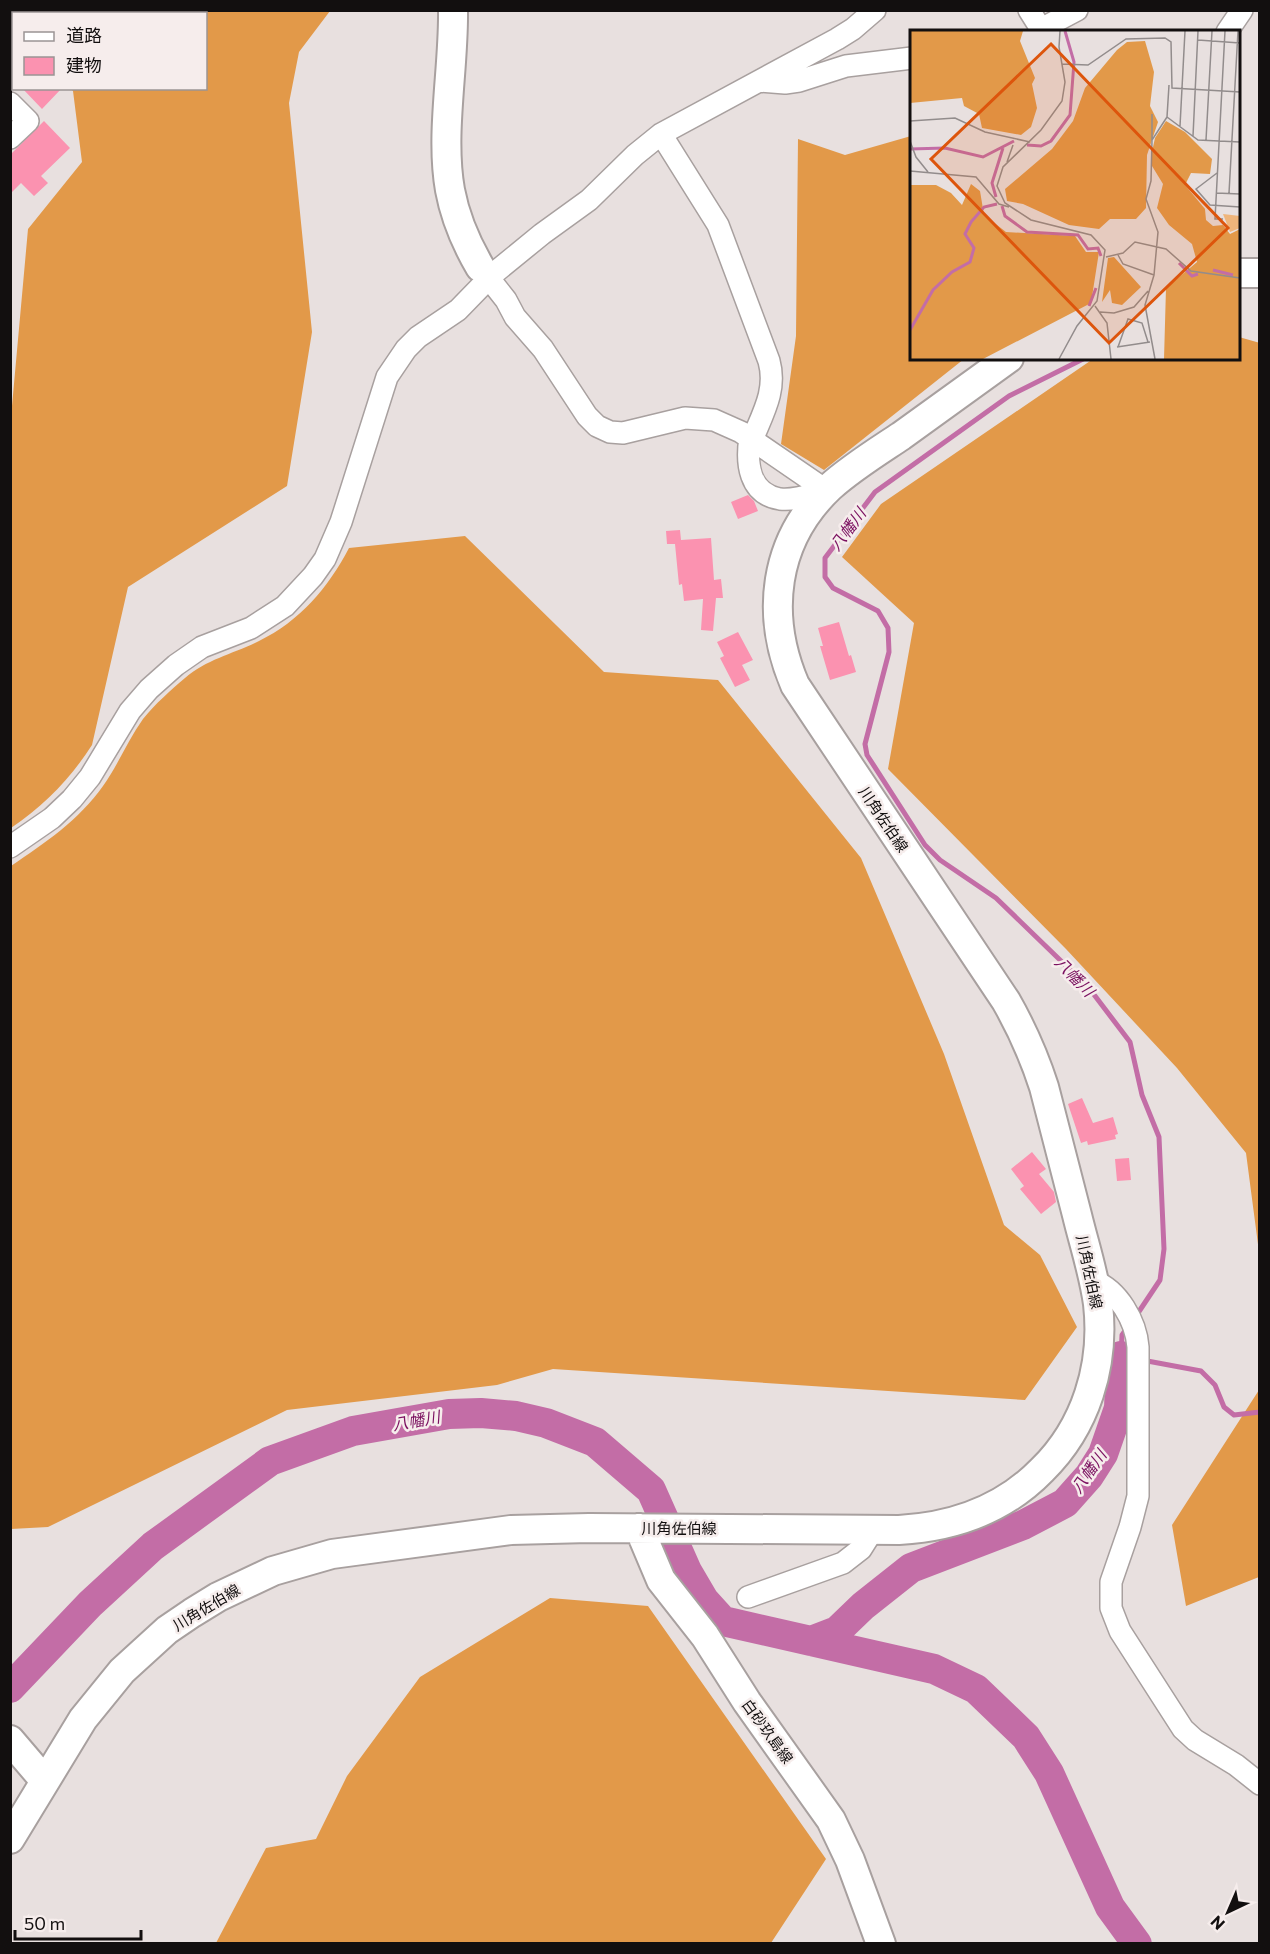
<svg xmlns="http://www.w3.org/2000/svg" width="1270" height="1954" viewBox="0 0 1270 1954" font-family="Commissioner,'Noto Sans JP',sans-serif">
  <rect width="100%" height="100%" fill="#e8e0df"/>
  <!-- forest -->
  <path fill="#e29949" d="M21 11H330L299 52 289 103 312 332 287 486 128 587 92 745C70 779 45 805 11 828L10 428 28 229 82 162 73 91 71 89 206 88V14L21 13Z
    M911 136 912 358 964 359 824 470 781 444 796 336 798 139 845 155Z
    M1239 337 1260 343 1259 1252 1246 1153 1177 1068 1066 949 888 769 914 623 842 557 881 504 1093 359 1238 358Z
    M465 536 604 672 718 680 861 858 944 1054 1004 1225 1040 1255 1077 1327 1025 1400 553 1369 497 1385 287 1410 48 1527 11 1529V866C45 843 79 820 103 786 118 765 128 740 143 719 155 704 171 690 185 678 207 659 233 654 259 641 300 621 328 588 349 548Z
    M1259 1390V1577L1186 1606 1172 1525Z
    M550 1598 648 1606 826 1859 771 1943H216L266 1848 316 1839 347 1776 420 1677Z"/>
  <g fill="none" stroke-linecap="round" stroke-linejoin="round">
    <!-- stream -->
    <path stroke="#c36da6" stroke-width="5" d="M1085 358 1009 396 875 492 825 558V577L833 588 878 611 888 628 889 652 865 744 867 755 925 845 940 860 996 898 1089 988 1130 1042 1142 1095 1159 1137 1164 1249 1160 1280 1136 1316
      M1127 1328 1122 1335 1121 1356 1133 1358
      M1142 1360 1201 1371 1215 1385 1224 1407 1234 1415 1260 1412"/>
    <!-- river -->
    <path stroke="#c36da6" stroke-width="30" d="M811 1641 837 1631 863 1606 911 1568 1023 1525 1065 1503 1089 1476 1103 1454 1119 1408 1121 1356
      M10 1688 90 1604 153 1546 270 1461 353 1431 449 1414 481 1413 516 1416 546 1423 595 1442 651 1490 687 1571 704 1600 723 1621 934 1669 976 1689 1026 1737 1049 1773 1110 1907 1137 1944"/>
  </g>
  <!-- building -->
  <path fill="#fb92b0" d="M22 88H62L42 109Z
    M44 121 70 148 41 176 48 183 34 196 21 183 10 194V155Z
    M748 495 754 501 758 511 738 519 731 502Z
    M680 530 681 540 711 538 714 580 721 579 723 598H716L713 631 701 630 703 599 684 601 682 584 679 585 675 544H667L666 531Z
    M839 622 849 656 851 655 856 672 830 680 820 646H823L818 628Z
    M738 632 753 660 742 665 750 680 735 687 720 658 724 656 717 642Z
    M1082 1098 1093 1123 1113 1117 1118 1134 1115 1135 1116 1139 1088 1145 1087 1141 1081 1143 1068 1104Z
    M1032 1152 1046 1169 1039 1174 1054 1192 1056 1202 1041 1214 1020 1189 1024 1186 1011 1169Z
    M1129 1158 1131 1180 1117 1181 1115 1159Z"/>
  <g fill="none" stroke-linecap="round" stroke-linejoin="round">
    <defs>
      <path id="street" d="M1029 10 1041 29 1077 10
        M1227 32 1242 10
        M759 81 785 83 799 81 846 66 912 58
        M10 103 28 121 10 138
        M661 134 718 225 769 361C777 390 763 413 752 440
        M480 267 506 300 515 317 543 349 587 416 597 426 610 432 623 433 685 418 714 420 741 432 827 491
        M750 438C746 463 749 494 780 499 795 501 813 494 827 491
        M10 847 52 818 72 799 90 777 130 711 149 689 176 665 202 647 251 628 285 606 313 576 325 559 341 522 387 377 406 349 418 337 458 310 493 274 542 234 589 200 635 155 661 134 837 39 853 29 875 10
        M1094 1281C1118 1290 1136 1321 1138 1347V1496L1130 1527 1111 1582V1608L1120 1631 1183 1729 1195 1740 1236 1765 1260 1784
        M748 1597 843 1563 861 1549 873 1530"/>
      <path id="secondary" d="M453 10C454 68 440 134 450 190 455 217 466 243 480 267
        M1238 273H1260
        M639 1528 661 1580 705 1636 747 1702 831 1820 850 1860 881 1944
        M10 1740 45 1781
        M10 1839 83 1719 122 1671 167 1630 192 1613 218 1597 273 1571 332 1554 511 1530 589 1528 899 1530C953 1527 1003 1510 1042 1470 1086 1427 1105 1365 1098 1304 1094 1274 1084 1244 1077 1215 1066 1173 1055 1130 1044 1087 1034 1056 1022 1029 1006 1001L795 685C765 615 773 541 830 487 851 468 877 452 901 436 937 410 973 384 1009 358"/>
    </defs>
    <!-- street casing -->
    <use href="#street" stroke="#a8a09f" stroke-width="24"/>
    <!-- secondary casing -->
    <use href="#secondary" stroke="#a8a09f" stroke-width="32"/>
    <!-- street -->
    <use href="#street" stroke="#fff" stroke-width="21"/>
    <!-- secondary -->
    <use href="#secondary" stroke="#fff" stroke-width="28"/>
  </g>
  <g text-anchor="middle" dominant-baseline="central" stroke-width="5" stroke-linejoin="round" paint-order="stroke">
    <!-- street labels -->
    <g font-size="15" fill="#120f0f" stroke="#f6edec">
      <text transform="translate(884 819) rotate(56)">川角佐伯線</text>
      <text transform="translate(1090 1272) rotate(78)">川角佐伯線</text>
      <text x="679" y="1528">川角佐伯線</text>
      <text transform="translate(206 1607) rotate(-31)">川角佐伯線</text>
      <text transform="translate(768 1731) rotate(54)">白砂玖島線</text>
    </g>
    <!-- water labels -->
    <g font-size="16" font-style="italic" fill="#7b1160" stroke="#f6edec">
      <text transform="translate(847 529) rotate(-53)">八幡川</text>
      <text transform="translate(1075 976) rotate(46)">八幡川</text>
      <text transform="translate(416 1420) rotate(-10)">八幡川</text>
      <text transform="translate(1088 1471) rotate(-55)">八幡川</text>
    </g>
  </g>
  <!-- overview -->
  <g transform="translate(910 30)">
    <rect width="330" height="330" fill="#e8e0df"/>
    <path d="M313 184 330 186V198L320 202Z" fill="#efb57b"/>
    <path d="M0 1H113L110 11 125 48 122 54 127 78 121 97 111 105 72 98 69 84 54 76 52 68 0 73ZM235 11 244 42 240 76 248 92 237 125 236 178 226 189H200L189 199 159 195 113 174 97 171 95 159 142 119 163 91 175 58 207 20 217 12ZM256 91 275 102 302 129 300 144 281 143 275 155 295 179 296 190 303 196 313 195 320 204 330 199V329H254L256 258 287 232 282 214 259 195 247 178 253 154 242 136 241 126 245 108ZM61 154 70 161 74 185 96 202 165 206 176 222H189L181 273 73 329H0V155H26L41 163 52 175ZM204 227 231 257 212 275 202 273 200 260 192 272 198 228Z" fill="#e29949"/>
    <path fill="none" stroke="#c36da6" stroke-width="3" d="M117 115 131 116 141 111 160 85 164 32 155 1M0 119 35 118 73 127 104 111M86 167 82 153 93 118M92 176 95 186 117 202 168 205 178 219 188 218 191 226M269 233 282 246 288 244M303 240 323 245M179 276 186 258M0 300 23 260 42 242 60 232 64 218 55 204 61 192 74 177 87 174"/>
    <path fill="none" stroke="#928c8c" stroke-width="1.5" d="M288 10 330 13M152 34 178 35 216 9 255 8 261 12 262 58 330 62M259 55 257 87 288 110 330 112M242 84V110M0 91 45 88 75 102 120 112M270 96 275 1M283 106 288 1M296 110 302 1M0 111 6 127 18 142M97 132 103 115M0 141 66 147 89 174 99 177M307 143 286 159 300 175 330 177M306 163 330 164M319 163 328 1M313 189H305L315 1M208 225 213 234 244 245M196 227 213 223 225 212 256 219 281 241 330 248M185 276 197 293 201 329M190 282 204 283 224 277 238 261M207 317 240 312M208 317 218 289 232 293 238 312M149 329 167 296 187 271 195 220 181 205 121 190 95 173 87 156 93 137 131 100 152 71 155 52 149 17 150 1M245 329 235 275 244 245 248 202 236 169 241 151 242 110 257 87"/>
    <path fill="#dd550c" fill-opacity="0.15" stroke="#dd550c" stroke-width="3" d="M141 14 318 198 199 313 21 129Z"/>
    <rect width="330" height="330" fill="none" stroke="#120f0f" stroke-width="3"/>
  </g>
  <!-- border -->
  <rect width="1270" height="1954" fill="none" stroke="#120f0f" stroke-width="24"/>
  <!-- legend -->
  <rect x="12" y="12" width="195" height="78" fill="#f6edec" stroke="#9b9494" stroke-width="1.5"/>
  <rect x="24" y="32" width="30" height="9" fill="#ffffff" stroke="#9b9494" stroke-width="1.5"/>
  <text x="66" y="42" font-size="18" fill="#120f0f">道路</text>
  <rect x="24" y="57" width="30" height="18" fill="#fb92b0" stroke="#9b9494" stroke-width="1.5"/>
  <text x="66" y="72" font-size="18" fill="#120f0f">建物</text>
  <!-- north arrow -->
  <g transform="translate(1228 1912) rotate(224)" stroke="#f6edec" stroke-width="4.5" paint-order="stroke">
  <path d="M0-4.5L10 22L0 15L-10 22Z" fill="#120f0f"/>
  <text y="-9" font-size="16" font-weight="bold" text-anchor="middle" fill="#120f0f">N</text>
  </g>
  <!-- scale -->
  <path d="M15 1930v9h126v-9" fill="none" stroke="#120f0f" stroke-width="3"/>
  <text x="24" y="1930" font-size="18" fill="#120f0f" stroke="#f6edec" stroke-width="4.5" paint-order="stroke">50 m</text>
</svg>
